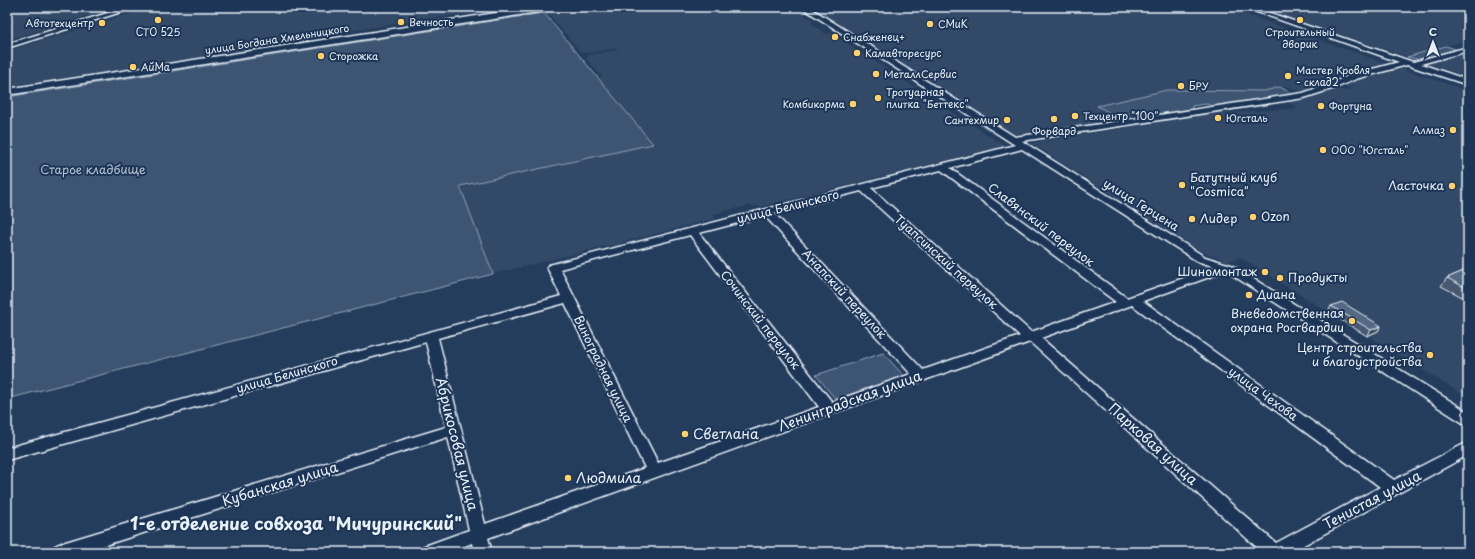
<svg xmlns="http://www.w3.org/2000/svg" width="1475" height="559" font-family="'Playpen Sans',sans-serif">
	<rect width="100%" height="100%" fill="#253d5d"/>
	<filter id="ink" filterUnits="userSpaceOnUse"><feTurbulence type="fractalNoise" baseFrequency=".025" numOctaves="2"/><feDisplacementMap in="SourceGraphic" scale="8" xChannelSelector="R" yChannelSelector="G"/><feConvolveMatrix kernelMatrix="1 2 1 2 8 2 1 2 1" color-interpolation-filters="sRGB"/></filter>
	<g filter="url(#ink)">
		<g fill="#334a68">
			<path d="M 7,7 L 65,8 L 118,7 L 7,40 Z"/>
			<path d="M 152,7 L 475,7 L 482,11 L 261,44 L 262,47 L 251,51 L 7,88 L 7,51 Z"/>
			<path d="M 574,7 L 791,7 L 813,20 L 811,23 L 826,34 L 831,33 L 1005,146 L 760,207 L 751,205 L 714,214 L 713,215 L 716,218 L 620,243 L 621,245 L 613,247 L 611,245 L 493,274 L 460,186 L 652,144 L 598,78 L 602,77 L 586,58 L 590,55 L 618,50 L 616,48 L 587,53 L 581,52 L 546,11 Z"/>
			<path d="M 808,7 L 1225,7 L 1388,64 L 1321,81 L 1328,86 L 1302,92 L 1286,86 L 1264,91 L 1167,90 L 1097,106 L 1122,120 L 1017,136 L 1013,136 L 870,46 L 873,44 L 852,31 L 848,32 Z"/>
			<path d="M 1259,7 L 1468,7 L 1468,40 L 1407,57 Z"/>
			<path d="M 1468,51 L 1468,77 L 1426,63 Z"/>
			<path d="M 1397,67 L 1468,91 L 1468,398 L 1346,322 L 1340,321 L 1341,320 L 1240,257 L 1226,262 L 1218,257 L 1202,252 L 1031,143 L 1200,115 L 1300,108 L 1284,101 L 1313,96 L 1337,89 L 1345,91 L 1351,89 L 1343,86 L 1352,80 Z"/>
		</g>
		<g fill="#3e5472" stroke="#93a2b5">
			<path d="M 544,13 L 653,144 L 460,186 L 493,274 L 7,399 L 7,97 Z"/>
			<path d="M 1446,46 L 1458,50 L 1420,60 L 1407,57 Z"/>
			<path d="M 1280,87 L 1293,94 L 1215,106 L 1205,104 L 1192,106 L 1192,109 L 1157,114 L 1143,111 L 1116,116 L 1097,106 L 1167,90 L 1264,91 Z"/>
			<path d="M 883,353 L 905,377 L 837,401 L 816,375 Z"/>
		</g>
		<g fill="none" stroke-linecap="round" stroke-linejoin="round">
			<g stroke="#e8f1f8" stroke-width="3">
				<g id="minor">
					<path d="M 127,7 L 137,7 L 7,48 L 7,44 Z"/>
					<path d="M 801,7 L 809,7 L 1015,137 L 1303,93 L 1332,83 L 1350,75 L 1399,62 L 1243,7 L 1253,7 L 1413,62 L 1468,47 L 1468,51 L 1421,64 L 1468,80 L 1468,85 L 1407,65 L 1356,79 L 1338,87 L 1304,98 L 1022,141 L 1205,257 L 1231,265 L 1468,412 L 1468,424 L 1463,423 L 1226,271 L 1143,301 L 1394,480 L 1468,442 L 1468,455 L 1291,552 L 1262,552 L 1030,342 L 488,538 L 492,552 L 474,552 L 472,543 L 449,552 L 419,552 L 422,547 L 469,530 L 448,437 L 83,552 L 50,552 L 53,547 L 59,544 L 446,427 L 426,342 L 7,460 L 7,448 L 561,296 L 547,267 L 549,265 L 1015,145 ZM 1022,149 L 1197,261 L 1215,267 L 1127,298 L 950,168 ZM 941,170 L 1116,302 L 1031,332 L 871,188 ZM 861,191 L 1020,336 L 923,370 L 774,213 ZM 765,216 L 911,374 L 832,402 L 699,233 ZM 690,235 L 819,407 L 658,463 L 560,269 ZM 565,303 L 645,468 L 485,524 L 438,338 ZM 1132,305 L 1380,487 L 1276,543 L 1041,338 Z"/>
				</g>
			</g>
			<g stroke="#e8f1f8" stroke-width="3">
				<path id="major" d="M 535,7 L 555,7 L 551,10 L 7,95 L 7,89 Z"/>
			</g>
			<use href="#minor" fill="#1d3557" fill-rule="evenodd"/>
			<use href="#major" fill="#1d3557" fill-rule="evenodd"/>
		</g>
		<g fill="#475970" stroke="#e8f1f8">
			<path d="M 1468,269 L 1468,300 L 1441,286 L 1447,278 Z"/>
			<path d="M 1331,306 L 1381,326 L 1378,331 L 1367,336 L 1328,312 Z"/>
		</g>
		<path fill="#3a485b" stroke="#e8f1f8" d="M 1381,326 L 1378,331 L 1367,336 L 1371,330 Z"/>
		<g fill="#536782" stroke="#e8f1f8">
			<path d="M 1468,269 L 1468,289 L 1447,278 Z"/>
			<path d="M 1342,302 L 1381,326 L 1371,330 L 1331,306 Z"/>
		</g>
	</g>
	<g fill="#ffd166" stroke="#1d3557" stroke-width="1.5">
		<circle cx="158" cy="20" r="4"/>
		<circle cx="1300" cy="20" r="4"/>
		<circle cx="401" cy="22" r="4"/>
		<circle cx="102" cy="23" r="4"/>
		<circle cx="930" cy="24" r="4"/>
		<circle cx="835" cy="37" r="4"/>
		<circle cx="857" cy="53" r="4"/>
		<circle cx="321" cy="56" r="4"/>
		<circle cx="133" cy="67" r="4"/>
		<circle cx="876" cy="74" r="4"/>
		<circle cx="1288" cy="76" r="4"/>
		<circle cx="1181" cy="86" r="4"/>
		<circle cx="878" cy="98" r="4"/>
		<circle cx="853" cy="104" r="4"/>
		<circle cx="1321" cy="106" r="4"/>
		<circle cx="1075" cy="116" r="4"/>
		<circle cx="1218" cy="118" r="4"/>
		<circle cx="1054" cy="119" r="4"/>
		<circle cx="1007" cy="120" r="4"/>
		<circle cx="1453" cy="130" r="4"/>
		<circle cx="1323" cy="150" r="4"/>
		<circle cx="1182" cy="185" r="4"/>
		<circle cx="1452" cy="186" r="4"/>
		<circle cx="1253" cy="217" r="4"/>
		<circle cx="1192" cy="219" r="4"/>
		<circle cx="1265" cy="272" r="4"/>
		<circle cx="1280" cy="278" r="4"/>
		<circle cx="1249" cy="295" r="4"/>
		<circle cx="1352" cy="321" r="4"/>
		<circle cx="1430" cy="355" r="4"/>
		<circle cx="685" cy="434" r="4"/>
		<circle cx="568" cy="478" r="4"/>
	</g>
	<g text-anchor="middle" stroke-width="4" stroke-linejoin="round" paint-order="stroke">
		<g font-size="10" fill="#e8f1f8" stroke="#1d3557" text-anchor="start">
			<text x="409" y="26">Вечность</text>
			<text x="94" y="27" text-anchor="end">Автотехцентр</text>
			<text x="938" y="28">СМиК</text>
			<text x="158" y="36" text-anchor="middle">СТО 525</text>
			<text x="1300" y="36" text-anchor="middle">Строительный<tspan x="1300" dy="12">дворик</tspan></text>
			<text x="843" y="41">Снабженец+</text>
			<text x="865" y="57">Камавторесурс</text>
			<text x="329" y="60">Сторожка</text>
			<text x="141" y="71">АйМа</text>
			<text x="1296" y="74">Мастер Кровля<tspan x="1296" dy="12">- склад2</tspan></text>
			<text x="884" y="78">МеталлСервис</text>
			<text x="1189" y="90">БРУ</text>
			<text x="886" y="96">Тротуарная<tspan x="886" dy="12">плитка "Беттекс"</tspan></text>
			<text x="845" y="108" text-anchor="end">Комбикорма</text>
			<text x="1329" y="110">Фортуна</text>
			<text x="1083" y="120">Техцентр "100"</text>
			<text x="1226" y="122">Югсталь</text>
			<text x="999" y="124" text-anchor="end">Сантехмир</text>
			<text x="1445" y="134" text-anchor="end">Алмаз</text>
			<text x="1054" y="135" text-anchor="middle">Форвард</text>
			<text x="1331" y="154">ООО "Югсталь"</text>
		</g>
		<g font-size="10" fill="#e8f1f8" stroke="#1d3557">
			<text transform="translate(277 39) rotate(-9)" y="4">улица Богдана Хмельницкого</text>
		</g>
		<g font-size="12" fill="#b5c2d0" stroke="#1d3557">
			<text x="93" y="174">Старое кладбище</text>
		</g>
		<g font-size="12" fill="#e8f1f8" stroke="#1d3557" text-anchor="start">
			<text x="1190" y="182">Батутный клуб<tspan x="1190" dy="14">"Cosmica"</tspan></text>
			<text x="1444" y="190" text-anchor="end">Ласточка</text>
			<text x="1261" y="221">Ozon</text>
			<text x="1200" y="223">Лидер</text>
			<text x="1257" y="276" text-anchor="end">Шиномонтаж</text>
			<text x="1288" y="282">Продукты</text>
			<text x="1257" y="299">Диана</text>
			<text x="1344" y="318" text-anchor="end">Вневедомственная<tspan x="1344" dy="14">охрана Росгвардии</tspan></text>
			<text x="1422" y="352" text-anchor="end">Центр строительства<tspan x="1422" dy="14">и благоустройства</tspan></text>
		</g>
		<g font-size="12" fill="#e8f1f8" stroke="#1d3557">
			<text transform="translate(1141 205) rotate(32)" y="4">улица Герцена</text>
			<text transform="translate(788 207) rotate(-14)" y="4">улица Белинского</text>
			<text transform="translate(1041 225) rotate(37)" y="4">Славянский переулок</text>
			<text transform="translate(946 262) rotate(42)" y="4">Туапсинский переулок</text>
			<text transform="translate(844 294) rotate(47)" y="4">Анапский переулок</text>
			<text transform="translate(760 320) rotate(52)" y="4">Сочинский переулок</text>
			<text transform="translate(603 369) rotate(64)" y="4">Виноградная улица</text>
			<text transform="translate(287 375) rotate(-16)" y="4">улица Белинского</text>
			<text transform="translate(1263 394) rotate(36)" y="4">улица Чехова</text>
		</g>
		<g font-size="14" fill="#e8f1f8" stroke="#1d3557">
			<text transform="translate(850 401) rotate(-20)" y="5">Ленинградская улица</text>
			<text transform="translate(457 444) rotate(76)" y="5">Абрикосовая улица</text>
			<text transform="translate(1153 444) rotate(42)" y="5">Парковая улица</text>
			<text transform="translate(280 484) rotate(-17)" y="5">Кубанская улица</text>
			<text transform="translate(1372 500) rotate(-28)" y="5">Тенистая улица</text>
		</g>
		<g font-size="14" fill="#e8f1f8" stroke="#1d3557" text-anchor="start">
			<text x="693" y="439">Светлана</text>
			<text x="576" y="483">Людмила</text>
		</g>
		<g font-size="17" font-weight="bold" fill="#e8f1f8" stroke="#1d3557">
			<text x="296" y="530">1-е отделение совхоза "Мичуринский"</text>
		</g>
	</g>
	<rect width="1475" height="559" fill="none" stroke="#1d3557" stroke-width="24"/>
	<rect x="12" y="12" width="1451" height="535" fill="none" stroke="#e8f1f8" stroke-width="1.5" filter="url(#ink)"/>
	<g transform="translate(1433 42)" stroke="#1d3557" stroke-width="3" paint-order="stroke">
	<path d="M0-3L7 15L0 10L-7 15Z" fill="#e8f1f8"/>
	<text y="-6" font-size="11" font-weight="bold" text-anchor="middle" fill="#e8f1f8">С</text>
	</g>
</svg>
